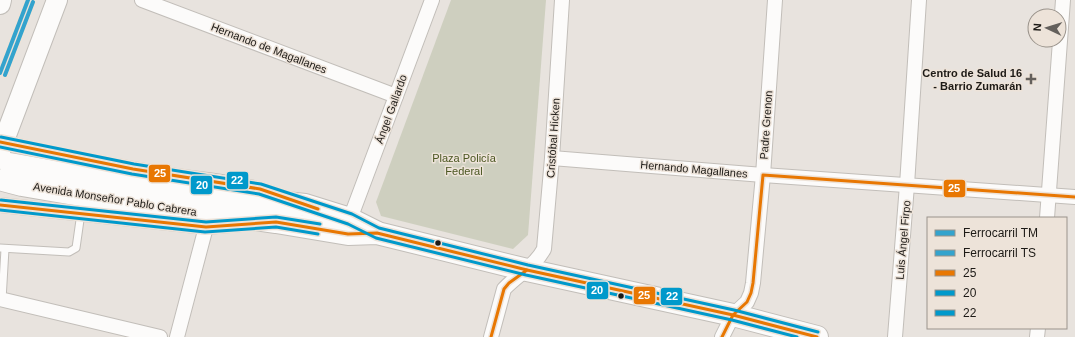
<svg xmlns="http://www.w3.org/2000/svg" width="1075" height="337" font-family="Helvetica,sans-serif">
	<rect width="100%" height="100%" fill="#e8e3de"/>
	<path fill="#cecfbf" d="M 451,0 L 546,0 L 528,235 L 513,249 L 381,216 L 376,202 Z"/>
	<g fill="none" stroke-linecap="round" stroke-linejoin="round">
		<g stroke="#c2beb9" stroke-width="9">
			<g id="service">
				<path d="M 0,248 L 69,252 L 76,248 L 81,213"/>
				<path d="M 2,300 L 5,249"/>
			</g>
		</g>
		<g stroke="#c2beb9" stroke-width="16">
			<g id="minor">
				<path d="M 142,0 L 396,96"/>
				<path d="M 0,142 C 52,153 105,165 158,173 C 197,180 237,181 274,194"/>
				<path d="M 552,158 L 763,175 L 1075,197"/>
				<path d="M 0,205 L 206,227 L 242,224"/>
				<path d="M 1047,218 L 1063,0"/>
				<path d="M 350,219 L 432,0"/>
				<path d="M 0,299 L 160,337"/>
				<path d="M 177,337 L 206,227"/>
				<path d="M 491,337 L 504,289 C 517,275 535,266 544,249 L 552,158 L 562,0"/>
				<path d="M 722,337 L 733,315 L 747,302 L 751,293 L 753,283 L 763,175 L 775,0"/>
				<path d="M 895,337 L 907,185 L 919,0"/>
				<path d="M 1037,337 L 1038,328"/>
			</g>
		</g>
		<g stroke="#c2beb9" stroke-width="22">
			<g id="secondary">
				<path d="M 0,4 L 1,0"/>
				<path d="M 0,151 L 57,0"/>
			</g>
		</g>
		<g stroke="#c2beb9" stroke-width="24">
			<g id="primary">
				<path d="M 10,164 L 83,177 L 183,192 L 305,205 L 350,219 L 376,232"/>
				<path d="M 3,180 L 22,185 L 86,196 L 276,222 L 348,234 L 377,233 L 527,270 L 733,315 L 817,337"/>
			</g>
		</g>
		<use href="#service" stroke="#fcfbfa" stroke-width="7"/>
		<use href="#minor" stroke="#fcfbfa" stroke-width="14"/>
		<use href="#secondary" stroke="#fcfbfa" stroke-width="20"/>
		<use href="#primary" stroke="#fcfbfa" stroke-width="22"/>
		<g stroke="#ede3d9" stroke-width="6">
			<g id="bus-1">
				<path d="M 0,142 L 133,169 L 260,189 L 318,209"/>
				<path d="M 0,205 L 206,227 L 276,222 L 348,234 L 377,233 L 527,270 L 733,315 L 817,337"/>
				<path d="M 491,337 L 504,289 L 509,283 L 527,270"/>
				<path d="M 722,337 L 733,315 L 747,302 L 751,293 L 753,283 L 763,175 L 1075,197"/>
			</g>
		</g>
		<g stroke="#ede3d9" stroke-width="6">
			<g id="bus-2">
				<path d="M 0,147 L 132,174 L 259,194 L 348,224 L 376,238 L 526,275 L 732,320 L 797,337"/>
				<path d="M 0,210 L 205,232 L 276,227 L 318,234"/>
			</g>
		</g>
		<g stroke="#ede3d9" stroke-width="6">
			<g id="bus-3">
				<path d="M 1,137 L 134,164 L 261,184 L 352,214 L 379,228 L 528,265 L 734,310 L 818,332"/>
				<path d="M 1,200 L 206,222 L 276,217 L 320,224"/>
			</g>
		</g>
		<use href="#bus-1" stroke="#e87702" stroke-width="3"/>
		<use href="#bus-2" stroke="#0099cb" stroke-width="3"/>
		<use href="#bus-3" stroke="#0099cb" stroke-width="3"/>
		<g stroke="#ede3d9" stroke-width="7">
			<path id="rail-1" d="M 0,73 L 28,0"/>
		</g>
		<g stroke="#ede3d9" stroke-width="7">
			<path id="rail-2" d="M 5,75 L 33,2"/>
		</g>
		<use href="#rail-1" stroke="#33a3cd" stroke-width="4"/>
		<use href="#rail-2" stroke="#33a3cd" stroke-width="4"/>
	</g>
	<path fill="#64605c" stroke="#ede3d9" stroke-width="1.5" d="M1029 73h4v4h4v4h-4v4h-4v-4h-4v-4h4z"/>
	<g fill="#1d1a16" stroke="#ede3d9" stroke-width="1.5">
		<circle cx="438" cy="243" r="3.5"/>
		<circle cx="621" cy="296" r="3.5"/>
	</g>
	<g text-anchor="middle" stroke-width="3" stroke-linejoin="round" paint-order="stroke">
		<g font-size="11" fill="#1d1a16" stroke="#ede3d9">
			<text transform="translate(269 48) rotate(21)" y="4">Hernando de Magallanes</text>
			<text transform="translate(391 109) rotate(-70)" y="4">Ángel Gallardo</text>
			<text transform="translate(766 125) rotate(-86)" y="4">Padre Grenon</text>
			<text transform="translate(553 138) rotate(-86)" y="4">Cristóbal Hicken</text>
			<text transform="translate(694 169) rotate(5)" y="4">Hernando Magallanes</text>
			<text transform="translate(115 199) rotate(9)" y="4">Avenida Monseñor Pablo Cabrera</text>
			<text transform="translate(903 240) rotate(-85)" y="4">Luis Ángel Firpo</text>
		</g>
		<g font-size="11" font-weight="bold" fill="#1d1a16" stroke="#ede3d9" text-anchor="end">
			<text x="1022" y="77">Centro de Salud 16<tspan x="1022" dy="13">- Barrio Zumarán</tspan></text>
		</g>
		<g font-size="11" fill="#4b5722" stroke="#ede3d9">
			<text x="464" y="162">Plaza Policía<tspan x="464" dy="13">Federal</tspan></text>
		</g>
	</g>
	<g stroke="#ede3d9" stroke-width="1.5">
		<rect x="148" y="164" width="23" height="19" rx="4" fill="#e87702"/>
		<rect x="226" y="171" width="23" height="19" rx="4" fill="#0099cb"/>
		<rect x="190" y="175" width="23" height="20" rx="4" fill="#0099cb"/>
		<rect x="943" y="179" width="23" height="19" rx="4" fill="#e87702"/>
		<rect x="586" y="281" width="23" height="19" rx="4" fill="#0099cb"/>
		<rect x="633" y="286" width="23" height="19" rx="4" fill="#e87702"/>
		<rect x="660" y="287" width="23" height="19" rx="4" fill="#0099cb"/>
	</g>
	<g font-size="11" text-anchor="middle" font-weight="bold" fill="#fff">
		<text x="160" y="177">25</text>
		<text x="237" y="184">22</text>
		<text x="202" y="189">20</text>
		<text x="954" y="192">25</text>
		<text x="597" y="294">20</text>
		<text x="644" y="299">25</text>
		<text x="672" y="300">22</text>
	</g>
	<rect x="927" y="217" width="140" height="112" fill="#ede3d9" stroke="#9a938b"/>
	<rect x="935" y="230" width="20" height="6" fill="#33a3cd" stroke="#9a938b"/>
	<text x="963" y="237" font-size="12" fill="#1d1a16">Ferrocarril TM</text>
	<rect x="935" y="250" width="20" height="6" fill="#33a3cd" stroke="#9a938b"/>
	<text x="963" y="257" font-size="12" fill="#1d1a16">Ferrocarril TS</text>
	<rect x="935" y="270" width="20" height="6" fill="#e87702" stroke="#9a938b"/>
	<text x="963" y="277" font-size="12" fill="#1d1a16">25</text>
	<rect x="935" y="290" width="20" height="6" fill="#0099cb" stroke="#9a938b"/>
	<text x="963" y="297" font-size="12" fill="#1d1a16">20</text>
	<rect x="935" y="310" width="20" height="6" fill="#0099cb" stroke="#9a938b"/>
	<text x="963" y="317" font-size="12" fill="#1d1a16">22</text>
	<g transform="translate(1047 28) rotate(274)"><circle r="19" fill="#ede3d9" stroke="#9a938b"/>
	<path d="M0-3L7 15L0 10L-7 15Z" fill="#64605c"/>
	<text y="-6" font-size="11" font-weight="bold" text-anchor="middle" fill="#1d1a16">N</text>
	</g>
</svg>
